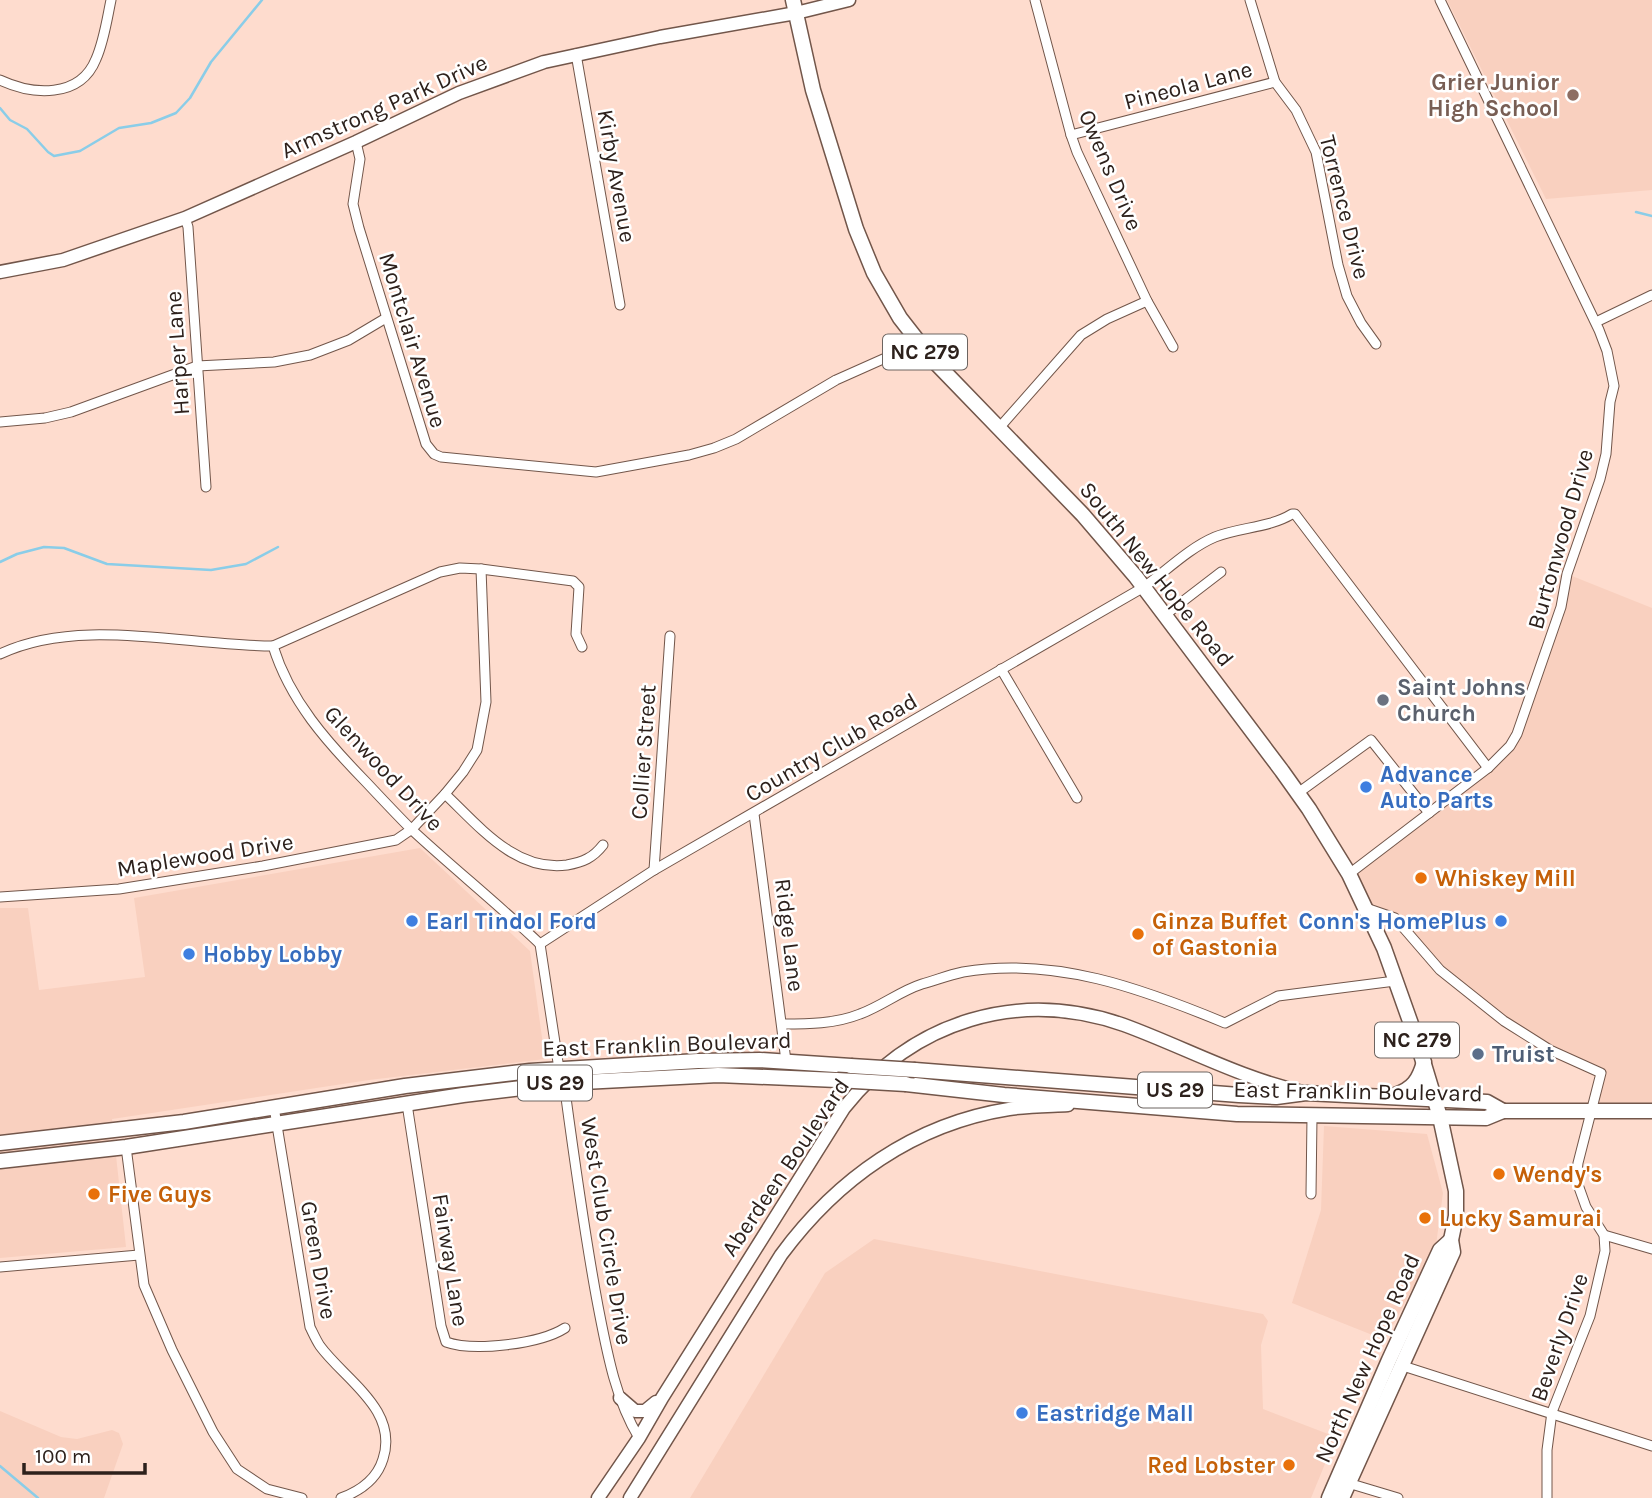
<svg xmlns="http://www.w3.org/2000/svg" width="1652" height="1498" font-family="Karla,sans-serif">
	<rect width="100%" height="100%" fill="#fedcce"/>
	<g fill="#f9d0bf">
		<path d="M 1447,0 L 1652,0 L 1652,190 L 1546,199 Z"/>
		<path d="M 1572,576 L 1652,608 L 1652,1111 L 1591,1111 L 1601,1073 L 1550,1050 L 1468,993 L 1412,938 L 1394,930 L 1375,927 L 1349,874 L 1488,768 L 1521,723 Z"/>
		<path d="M 420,848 L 530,951 L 545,1059 L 369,1080 L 112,1119 L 126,1247 L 0,1258 L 0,908 L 28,908 L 39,990 L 145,977 L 134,898 Z"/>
		<path d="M 1324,1126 L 1427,1134 L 1443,1193 L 1436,1245 L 1385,1340 L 1292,1303 L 1321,1210 Z"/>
		<path d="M 874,1239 L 1263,1314 L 1268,1321 L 1261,1345 L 1263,1409 L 1336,1437 L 1311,1498 L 690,1498 L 825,1273 Z"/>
		<path d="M 0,1411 L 61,1437 L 77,1439 L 112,1430 L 119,1433 L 123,1444 L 104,1498 L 0,1498 Z"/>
	</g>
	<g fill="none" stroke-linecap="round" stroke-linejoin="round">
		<g stroke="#8acde8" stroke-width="2.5">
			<path d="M 0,108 L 10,120 L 27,129 L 48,152 L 54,156 L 80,151 L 119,128 L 151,123 L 176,113 L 190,98 L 211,62 L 262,0"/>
			<path d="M 1636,212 L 1652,216"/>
			<path d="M 0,562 L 17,554 L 44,547 L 64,548 L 107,564 L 211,570 L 246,564 L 278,547"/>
			<path d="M 0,1466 L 38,1498"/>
		</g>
		<g stroke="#72564a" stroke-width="11">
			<g id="minor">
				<path d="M 1035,0 L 1071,135 L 1077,152 L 1147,301 L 1173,347"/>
				<path d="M 1250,0 L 1275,82 L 1296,110 L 1316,152 L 1338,265 L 1347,296 L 1361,323 L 1376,344"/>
				<path d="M 576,54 L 620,305"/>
				<path d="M 0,80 C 32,95 80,99 96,59 C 104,41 107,19 111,0"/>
				<path d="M 1071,135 L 1275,82"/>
				<path d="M 356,142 L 360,159 L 353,204 L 359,228 L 426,444 L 434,454 L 441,457 L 596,472 L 689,455 L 714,448 L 736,439 L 836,380 L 919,343"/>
				<path d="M 185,218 L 188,227 L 206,487"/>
				<path d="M 1596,322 L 1652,295"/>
				<path d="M 0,422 L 45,418 L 71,412 L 197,366 L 274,362 L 310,355 L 349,340 L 386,318"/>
				<path d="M 999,428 L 1081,335 L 1107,319 L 1147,301"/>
				<path d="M 1165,615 L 1221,572"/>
				<path d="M 273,646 L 440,572 L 460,568 L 481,569 L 573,581 L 579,587 L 576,634 L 582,647"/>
				<path d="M 0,654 C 79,616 187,646 273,646 C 290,701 327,742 366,782 C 381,798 396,814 411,829 C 453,868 498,904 540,944"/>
				<path d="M 1001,669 L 1077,798"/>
				<path d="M 1298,793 L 1371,740 L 1429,813"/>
				<path d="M 445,794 C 479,826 515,872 567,865 C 583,862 593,858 603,845"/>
				<path d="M 754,814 L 786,1061"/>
				<path d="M 654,870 L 670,636"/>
				<path d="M 1349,874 L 1488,768 L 1510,746 L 1517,734 L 1561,607 L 1567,574 L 1600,479 L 1606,454 L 1610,402 L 1614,386 L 1607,351 L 1599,330 L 1440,0"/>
				<path d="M 0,897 L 119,889 L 263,866 L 396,840 L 412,829 L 445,794 L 463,772 L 477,750 L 486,702 L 481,569"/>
				<path d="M 1366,908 L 1395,918 L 1440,970 L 1504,1021 L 1550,1050 L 1601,1073 L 1578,1163 L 1576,1179 L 1586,1207 L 1604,1235 L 1605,1251 L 1590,1316 L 1552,1412 L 1547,1450 L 1547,1498"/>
				<path d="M 540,944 L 654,870 L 1144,587 C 1166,571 1189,548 1215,537 C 1240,527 1269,528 1292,514 L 1295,514 L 1488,768"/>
				<path d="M 540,944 L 559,1069 L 564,1083 C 574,1157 584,1232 598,1306 C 607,1352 615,1398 639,1438"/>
				<path d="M 782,1024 C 808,1024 835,1024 860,1014 C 882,1006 900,991 922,984 C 936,980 949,975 963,972 C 1054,956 1143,989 1225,1023 L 1278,996 L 1395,981"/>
				<path d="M 407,1104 L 441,1326 L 446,1342 C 474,1352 540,1344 565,1328"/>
				<path d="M 274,1107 L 310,1327 C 313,1333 316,1340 320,1346 C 345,1380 399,1410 383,1459 C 377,1479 360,1491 341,1498"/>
				<path d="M 126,1147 L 144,1285 L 172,1350 L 213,1432 L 237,1469 L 267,1489 L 302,1498"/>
				<path d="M 1311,1194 L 1312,1117"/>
				<path d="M 1604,1235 L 1652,1249"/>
				<path d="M 0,1267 L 139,1255"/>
				<path d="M 1403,1366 L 1652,1446"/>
				<path d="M 1348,1483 L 1398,1498"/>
			</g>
		</g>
		<g stroke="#72564a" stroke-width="15">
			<g id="secondary">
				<path d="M 0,272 L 63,260 L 185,218 L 356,142 L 459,93 L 544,62 L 660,37 L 796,13 L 849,0"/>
				<path d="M 620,1398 L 635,1411 L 645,1411 L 656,1402"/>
				<path d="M 598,1498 L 639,1438 L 662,1398 L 844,1108 C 913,1021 1018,988 1124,1025 C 1184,1047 1240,1078 1303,1092"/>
				<path d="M 630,1498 L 781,1255 C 837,1179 914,1124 1009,1109 C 1028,1106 1049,1106 1068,1105"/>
			</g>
		</g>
		<g stroke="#72564a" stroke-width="17">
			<g id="primary">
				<path d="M 793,0 L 813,90 L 856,229 L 874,273 L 900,318 L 932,359 L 1083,515 L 1136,577 L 1282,771 L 1309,809 L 1349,874 L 1384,948 L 1416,1038 L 1440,1117 L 1456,1191 L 1456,1216 L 1451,1240 L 1453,1252 L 1342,1498"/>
				<path d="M 915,1070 L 1239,1095 L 1276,1097 L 1306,1093 L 1487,1102 L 1503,1111"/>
				<path d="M 906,1084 L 1004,1095 L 1237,1114 L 1486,1118 L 1503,1111 L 1652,1111"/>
				<path d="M 1395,1095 C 1413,1089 1419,1080 1424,1062"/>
				<path d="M 0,1143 L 184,1122 L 405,1086 L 530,1071 L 698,1061 L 760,1060 L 851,1066"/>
				<path d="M 0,1161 L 126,1147 L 463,1095 L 564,1083 L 718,1075 L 837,1080"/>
				<path d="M 1329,1498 L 1389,1360 L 1440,1250 L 1451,1240"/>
			</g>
		</g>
		<use href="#minor" stroke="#fff" stroke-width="9"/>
		<use href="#secondary" stroke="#fff" stroke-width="12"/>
		<use href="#primary" stroke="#fff" stroke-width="14"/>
		<g stroke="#72564a" stroke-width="17" stroke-linecap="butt">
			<g id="primary-bridge">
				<path d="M 851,1066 L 915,1070"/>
				<path d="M 837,1080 L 906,1084"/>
			</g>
		</g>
		<use href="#primary-bridge" stroke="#fff" stroke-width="14"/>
	</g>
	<circle fill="#8d6e63" stroke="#fff" stroke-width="2.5" cx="1573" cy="95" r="7"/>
	<circle fill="#6b7280" stroke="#fff" stroke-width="2.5" cx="1383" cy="700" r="7"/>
	<g fill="#3f7fe0" stroke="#fff" stroke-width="2.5">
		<circle cx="1366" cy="787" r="7"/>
		<circle cx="412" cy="921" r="7"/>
		<circle cx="1501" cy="921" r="7"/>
		<circle cx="189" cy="954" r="7"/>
		<circle cx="1022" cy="1413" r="7"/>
	</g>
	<g fill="#e8710a" stroke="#fff" stroke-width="2.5">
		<circle cx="1421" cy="878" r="7"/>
		<circle cx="1138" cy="934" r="7"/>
		<circle cx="1499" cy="1174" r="7"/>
		<circle cx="94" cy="1194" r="7"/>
		<circle cx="1425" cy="1218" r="7"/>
		<circle cx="1289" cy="1465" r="7"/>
	</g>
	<circle fill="#5c6f8a" stroke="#fff" stroke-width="2.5" cx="1478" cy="1054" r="7"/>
	<g text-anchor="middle" stroke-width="5" stroke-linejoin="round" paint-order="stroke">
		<g fill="#fff" stroke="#6c6460" stroke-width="2">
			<rect x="883" y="334.5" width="84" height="35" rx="5"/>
			<rect x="1375" y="1022.5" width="84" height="35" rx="5"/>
			<rect x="518" y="1065.5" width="74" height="35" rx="5"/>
			<rect x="1138" y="1072.5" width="74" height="35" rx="5"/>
		</g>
		<g font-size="21" font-weight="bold" fill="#2d211c">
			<text x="925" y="359">NC 279</text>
			<text x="1417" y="1047">NC 279</text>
			<text x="555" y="1090">US 29</text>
			<text x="1175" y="1097">US 29</text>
		</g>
		<g font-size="23" font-weight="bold" fill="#785e54" stroke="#fff" text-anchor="end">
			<text x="1559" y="90">Grier Junior<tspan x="1559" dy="26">High School</tspan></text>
		</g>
		<g font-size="23" fill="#2d211c" stroke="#fff">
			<text transform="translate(1188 85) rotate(-15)" y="8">Pineola Lane</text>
			<text transform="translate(384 106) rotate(-24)" y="8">Armstrong Park Drive</text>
			<text transform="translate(1111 170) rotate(67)" y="8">Owens Drive</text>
			<text transform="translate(617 176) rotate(80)" y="8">Kirby Avenue</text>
			<text transform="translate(1345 207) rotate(76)" y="8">Torrence Drive</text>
			<text transform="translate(413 340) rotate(73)" y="8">Montclair Avenue</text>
			<text transform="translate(177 353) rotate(-94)" y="8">Harper Lane</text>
			<text transform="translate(1560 539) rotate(-74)" y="8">Burtonwood Drive</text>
			<text transform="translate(1157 574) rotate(51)" y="8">South New Hope Road</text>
			<text transform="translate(831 747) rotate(-30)" y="8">Country Club Road</text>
			<text transform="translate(643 752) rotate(-86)" y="8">Collier Street</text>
			<text transform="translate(384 768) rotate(47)" y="8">Glenwood Drive</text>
			<text transform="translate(205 855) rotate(-9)" y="8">Maplewood Drive</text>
			<text transform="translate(790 935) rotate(83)" y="8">Ridge Lane</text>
			<text transform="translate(667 1044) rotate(-2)" y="8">East Franklin Boulevard</text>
			<text transform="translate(1358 1091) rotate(1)" y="8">East Franklin Boulevard</text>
			<text transform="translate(785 1167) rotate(-56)" y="8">Aberdeen Boulevard</text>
			<text transform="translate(607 1231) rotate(81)" y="8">West Club Circle Drive</text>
			<text transform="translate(319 1260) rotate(80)" y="8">Green Drive</text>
			<text transform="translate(451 1260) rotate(81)" y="8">Fairway Lane</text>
			<text transform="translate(1559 1337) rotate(-71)" y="8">Beverly Drive</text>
			<text transform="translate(1367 1358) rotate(-66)" y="8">North New Hope Road</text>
		</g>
		<g font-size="23" font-weight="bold" fill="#5b616d" stroke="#fff" text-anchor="start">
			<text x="1397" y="695">Saint Johns<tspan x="1397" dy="26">Church</tspan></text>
		</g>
		<g font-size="23" font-weight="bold" fill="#366cbe" stroke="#fff" text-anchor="start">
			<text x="1380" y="782">Advance<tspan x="1380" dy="26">Auto Parts</tspan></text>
			<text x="426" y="929">Earl Tindol Ford</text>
			<text x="1487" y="929" text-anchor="end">Conn's HomePlus</text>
			<text x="203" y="962">Hobby Lobby</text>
			<text x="1036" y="1421">Eastridge Mall</text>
		</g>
		<g font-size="23" font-weight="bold" fill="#c56008" stroke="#fff" text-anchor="start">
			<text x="1435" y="886">Whiskey Mill</text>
			<text x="1152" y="929">Ginza Buffet<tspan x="1152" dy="26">of Gastonia</tspan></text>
			<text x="1513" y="1182">Wendy's</text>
			<text x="108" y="1202">Five Guys</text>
			<text x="1439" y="1226">Lucky Samurai</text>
			<text x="1275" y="1473" text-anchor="end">Red Lobster</text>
		</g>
		<g font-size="23" font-weight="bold" fill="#4e5e75" stroke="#fff" text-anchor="start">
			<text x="1492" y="1062">Truist</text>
		</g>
	</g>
	<path d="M24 1463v10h121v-10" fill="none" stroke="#2d211c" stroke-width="3.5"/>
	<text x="35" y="1463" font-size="21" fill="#2d211c" stroke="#ffffff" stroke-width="5" paint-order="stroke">100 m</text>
</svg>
